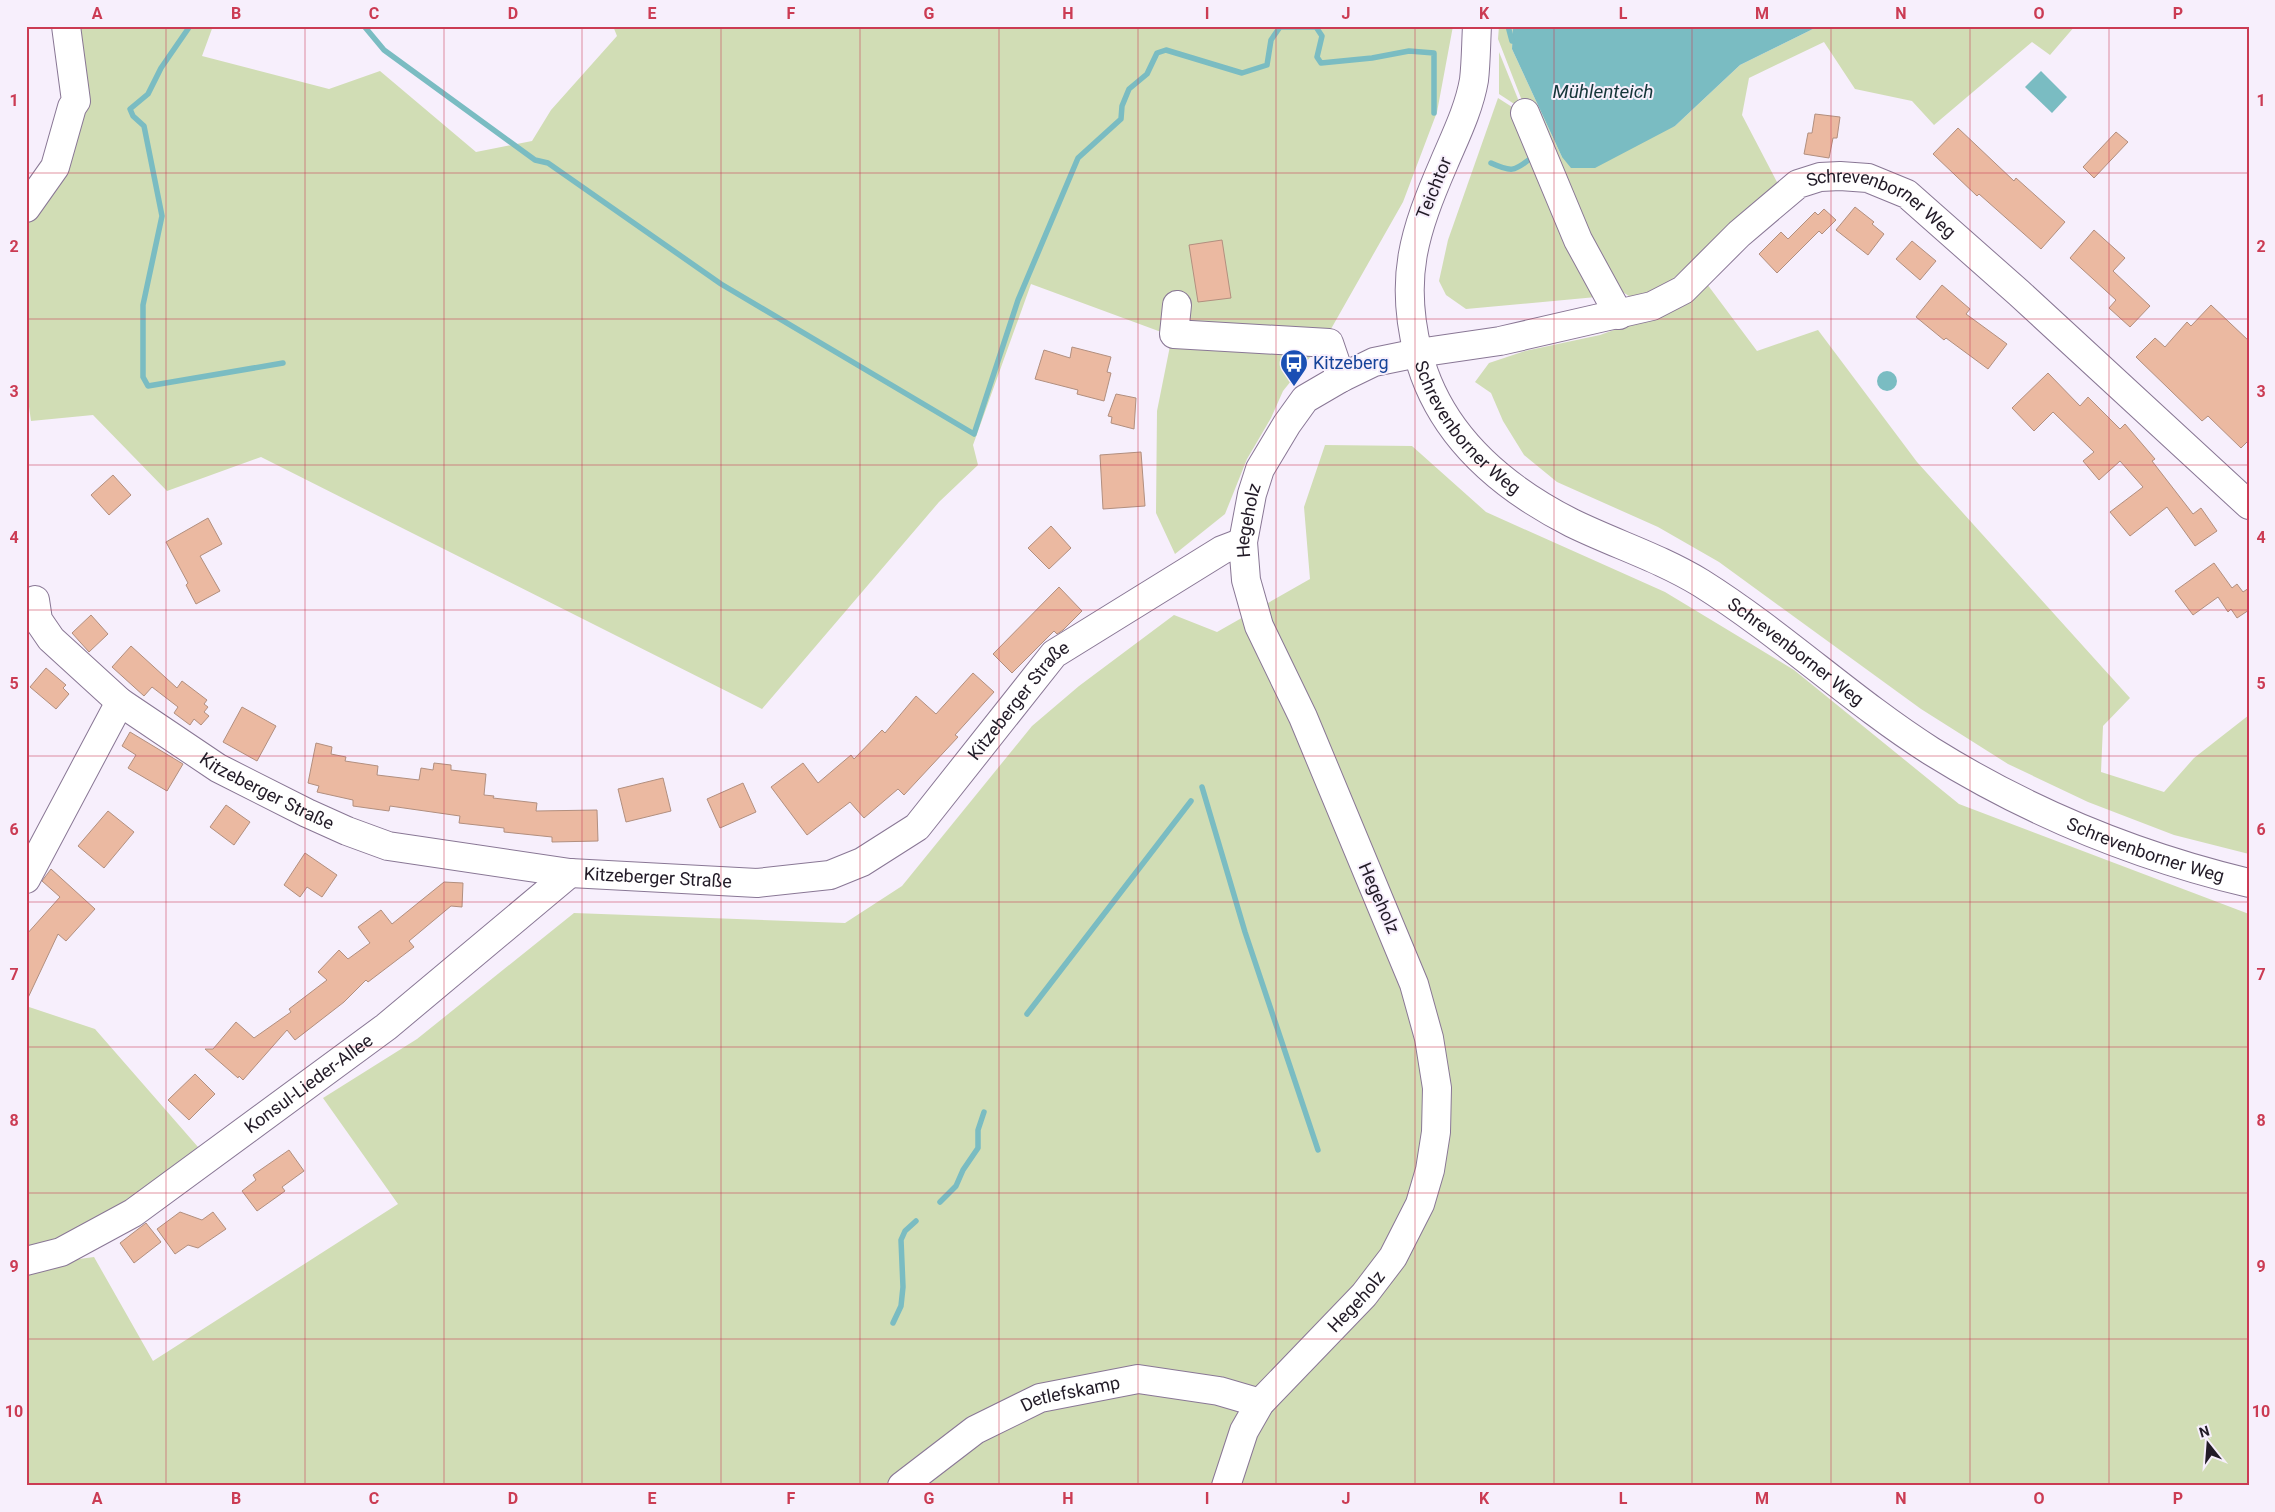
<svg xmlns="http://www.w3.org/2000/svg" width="2275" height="1512" font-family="Roboto,sans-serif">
	<rect width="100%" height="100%" fill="#f7effc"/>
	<g fill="#d1ddb5">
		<path d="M 65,26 L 213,26 L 202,56 L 329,89 L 380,71 L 476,152 L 532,141 L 551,110 L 617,36 L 613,26 L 1453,26 L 1437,112 L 1403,202 L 1327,336 L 1283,391 L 1271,418 L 1247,459 L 1225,514 L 1175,554 L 1156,513 L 1157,411 L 1172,336 L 1031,284 L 973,445 L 978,465 L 939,502 L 762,709 L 261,457 L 167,491 L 93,415 L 31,421 L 26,385 L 26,208 L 72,107 Z"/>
		<path d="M 1499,26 L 1513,26 L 1512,49 L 1562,157 L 1675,126 L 1740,65 L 1819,26 L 2075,26 L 2050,55 L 2032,42 L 1934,125 L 1912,101 L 1855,89 L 1824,42 L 1749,78 L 1742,115 L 1778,184 L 1664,287 L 1632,298 L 1615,287 L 1526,111 L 1498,39 Z"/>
		<path d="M 1499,52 L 1522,109 L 1499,94 Z"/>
		<path d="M 1498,98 L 1523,114 L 1607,296 L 1466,309 L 1446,295 L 1439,281 L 1448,240 Z"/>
		<path d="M 1704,280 L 1757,351 L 1818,330 L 1917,462 L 2130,698 L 2103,726 L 2101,772 L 2164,792 L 2194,758 L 2249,715 L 2249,854 L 2174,835 L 2088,802 L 2008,764 L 1921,709 L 1719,562 L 1658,527 L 1557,482 L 1524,455 L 1503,421 L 1491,393 L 1475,382 L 1489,363 L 1525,351 L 1600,335 L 1647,318 Z"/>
		<path d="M 1325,445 L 1412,446 L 1486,512 L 1665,592 L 1794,670 L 1959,804 L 2249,914 L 2249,1486 L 26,1486 L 26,1006 L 95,1029 L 198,1147 L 92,1227 L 50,1263 L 94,1257 L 153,1361 L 398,1204 L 323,1098 L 417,1039 L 574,913 L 845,923 L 902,886 L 1032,726 L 1079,686 L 1174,615 L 1217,632 L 1310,579 L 1304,507 Z"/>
	</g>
	<g fill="#7abcc2">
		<path d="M 1513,26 L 1819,26 L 1740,65 L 1675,126 L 1595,168 L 1571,168 L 1562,157 L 1512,49 Z"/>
		<path d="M 2041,71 L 2067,97 L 2052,113 L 2025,87 Z"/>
		<circle cx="1887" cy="381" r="10"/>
	</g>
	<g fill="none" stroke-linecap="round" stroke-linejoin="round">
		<g stroke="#7abcc2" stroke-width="5.5">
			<path d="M 190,26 L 161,68 L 148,94 L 130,109 L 133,116 L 144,126 L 162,216 L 143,305 L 143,377 L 148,386 L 283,363"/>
			<path d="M 364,26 L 384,50 L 535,160 L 548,163 L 721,284 L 974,434 L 1018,300 L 1078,158 L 1121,119 L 1122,106 L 1129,89 L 1147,74 L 1157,53 L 1166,50 L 1242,73 L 1267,65 L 1271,40 L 1280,27 L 1316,27 L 1322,36 L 1317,57 L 1321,63 L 1372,58 L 1409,51 L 1434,53 L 1434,113"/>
			<path d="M 1508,26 L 1512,41"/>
			<path d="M 1491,163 C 1511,172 1514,172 1531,158"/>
			<path d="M 1202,787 L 1245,932 L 1318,1150"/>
			<path d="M 1027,1014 L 1191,801"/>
			<path d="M 940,1202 L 956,1186 L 963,1170 L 978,1148 L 978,1130 L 984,1112"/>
			<path d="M 893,1323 L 901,1306 L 903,1287 L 901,1240 L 905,1231 L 916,1221"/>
		</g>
	</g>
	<g fill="#ebb9a1" stroke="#b28f7f">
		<path d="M 1815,114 L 1840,117 L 1837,138 L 1833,138 L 1829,158 L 1804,154 L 1808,133 L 1812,133 Z"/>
		<path d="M 1958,128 L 2014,181 L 2016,178 L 2065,222 L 2041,249 L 1979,194 L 1977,196 L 1933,154 Z"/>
		<path d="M 2116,132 L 2128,142 L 2094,178 L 2083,167 Z"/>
		<path d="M 1855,207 L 1874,222 L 1872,224 L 1884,234 L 1868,255 L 1836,230 Z"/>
		<path d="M 1824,209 L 1836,220 L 1822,234 L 1819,231 L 1777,273 L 1759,254 L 1781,232 L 1788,239 L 1815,212 L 1818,215 Z"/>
		<path d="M 2094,230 L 2125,258 L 2113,271 L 2150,306 L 2130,327 L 2109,308 L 2116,300 L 2070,258 Z"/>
		<path d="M 1222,240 L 1231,298 L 1198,302 L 1189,245 Z"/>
		<path d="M 1912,241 L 1936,261 L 1920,280 L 1896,259 Z"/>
		<path d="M 1942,285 L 1970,309 L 1966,314 L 2007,344 L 1988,369 L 1946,338 L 1944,340 L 1916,317 Z"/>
		<path d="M 2211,305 L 2249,341 L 2249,440 L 2241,448 L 2208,416 L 2202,421 L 2136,357 L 2155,338 L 2165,347 L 2187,322 L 2191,326 Z"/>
		<path d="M 1072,347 L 1111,357 L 1107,372 L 1111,373 L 1104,401 L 1077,394 L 1078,390 L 1035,379 L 1044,350 L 1070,358 Z"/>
		<path d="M 2048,373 L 2080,406 L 2088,397 L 2120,429 L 2125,424 L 2155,459 L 2152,461 L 2193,514 L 2201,508 L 2217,531 L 2195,546 L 2167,507 L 2130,536 L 2110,512 L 2143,487 L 2120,461 L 2099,480 L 2083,461 L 2094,452 L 2053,412 L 2034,431 L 2012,408 Z"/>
		<path d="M 1116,394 L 1136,398 L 1134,429 L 1111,423 L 1112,417 L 1108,416 Z"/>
		<path d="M 1141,452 L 1145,506 L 1103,509 L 1100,455 Z"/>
		<path d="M 113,475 L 131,495 L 109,515 L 91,495 Z"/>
		<path d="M 208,518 L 222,544 L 200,556 L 220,591 L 196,604 L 186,585 L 188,583 L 166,542 Z"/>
		<path d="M 1051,526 L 1071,548 L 1049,569 L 1028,548 Z"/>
		<path d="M 2214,563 L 2232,588 L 2237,584 L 2243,592 L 2249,588 L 2249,610 L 2237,618 L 2231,609 L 2228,612 L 2218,597 L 2193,615 L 2175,591 Z"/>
		<path d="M 1059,587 L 1082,611 L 1063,630 L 1057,634 L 1054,631 L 1012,673 L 993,654 Z"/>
		<path d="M 91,615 L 108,634 L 89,652 L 72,633 Z"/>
		<path d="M 131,646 L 177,688 L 182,681 L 207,700 L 204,704 L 208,707 L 204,712 L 209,716 L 201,725 L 194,719 L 190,725 L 174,713 L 178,707 L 152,687 L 144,696 L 112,667 Z"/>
		<path d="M 46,668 L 66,685 L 63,688 L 69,694 L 56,709 L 30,687 Z"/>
		<path d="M 973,673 L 994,692 L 955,735 L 958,737 L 904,795 L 898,789 L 864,818 L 850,802 L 807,835 L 771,787 L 803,763 L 818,783 L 851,755 L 854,759 L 882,730 L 885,733 L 916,696 L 936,714 Z"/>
		<path d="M 242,707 L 276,726 L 257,761 L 223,742 Z"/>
		<path d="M 130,732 L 183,764 L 167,791 L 128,768 L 136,755 L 122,746 Z"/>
		<path d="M 316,743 L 332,747 L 331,754 L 346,757 L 345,761 L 378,766 L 377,775 L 419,780 L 421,768 L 433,770 L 434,763 L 451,765 L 451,770 L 486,774 L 484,795 L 494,796 L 493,798 L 537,803 L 536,811 L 597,810 L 598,841 L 552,842 L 552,837 L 504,832 L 504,828 L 459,823 L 460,816 L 390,806 L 389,811 L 353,806 L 353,800 L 317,792 L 319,786 L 308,783 Z"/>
		<path d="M 663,778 L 671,811 L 626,822 L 618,789 Z"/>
		<path d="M 743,783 L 756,812 L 720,828 L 707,799 Z"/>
		<path d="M 226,805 L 250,822 L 234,845 L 210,827 Z"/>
		<path d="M 108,811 L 134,832 L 104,868 L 78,846 Z"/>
		<path d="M 305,853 L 337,875 L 322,897 L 307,887 L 300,897 L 284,885 Z"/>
		<path d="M 51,869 L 95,909 L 66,941 L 58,934 L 26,1002 L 26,935 L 60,897 L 42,881 Z"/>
		<path d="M 444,882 L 463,883 L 462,907 L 451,906 L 409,941 L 414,947 L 368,982 L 366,980 L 344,1002 L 295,1040 L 287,1030 L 243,1080 L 239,1076 L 238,1078 L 205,1049 L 213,1049 L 236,1022 L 254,1038 L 291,1012 L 289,1009 L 327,980 L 318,972 L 339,950 L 348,959 L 370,943 L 358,927 L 381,910 L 392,924 Z"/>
		<path d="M 195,1074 L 215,1094 L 189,1120 L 168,1100 Z"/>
		<path d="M 289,1150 L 304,1171 L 282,1187 L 285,1191 L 257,1211 L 242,1191 L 256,1180 L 253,1175 Z"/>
		<path d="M 180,1212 L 202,1220 L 213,1212 L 226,1229 L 198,1248 L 188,1245 L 175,1254 L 157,1229 Z"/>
		<path d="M 146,1223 L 161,1242 L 134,1263 L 120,1243 Z"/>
	</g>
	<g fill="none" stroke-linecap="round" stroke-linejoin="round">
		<g stroke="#897795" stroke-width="30">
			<g id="minor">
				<path id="s1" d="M 1477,26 C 1476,44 1476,63 1474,80 C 1469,109 1455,137 1444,163 C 1414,232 1399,278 1418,353 C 1438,433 1501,487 1572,523 C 1615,544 1660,558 1701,583 C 1782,634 1851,700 1931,751 C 2029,812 2136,856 2249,883"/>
				<path d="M 1525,113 L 1578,240 L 1619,315"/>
				<path d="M 26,208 L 55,167 L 72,107 L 76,101 L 66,26"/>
				<path d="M 1177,305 L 1174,334 L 1329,343 L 1341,378"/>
				<path id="s2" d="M 35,600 L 38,620 L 51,639 L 120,702 L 218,768 L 307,813 L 347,831 L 388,846 L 570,873 L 757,883 L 830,875 L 862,862 L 917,827 L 1054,654 L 1222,550 L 1243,542"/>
				<path d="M 26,879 L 120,702"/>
				<path id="s3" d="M 26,1261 L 61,1252 L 133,1213 L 386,1027 L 570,873"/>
				<path id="s4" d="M 902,1486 L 975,1430 L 1040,1398 L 1138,1379 L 1219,1391 L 1260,1403"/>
				<path id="s5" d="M 1226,1486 L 1244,1431 L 1260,1403 L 1364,1295 L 1393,1257 L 1420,1204 L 1430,1170 L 1436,1132 L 1437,1088 L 1429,1038 L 1414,984 L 1303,717 L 1259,626 L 1246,580 L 1243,542 L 1252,494 L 1260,469 L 1287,424 L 1305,399 L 1341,378 L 1374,362 L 1418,353 L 1500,341 L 1652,306 L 1683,290 L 1739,234 L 1798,184 L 1820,177 L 1840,176 L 1868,178 L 1907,194 L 2019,293 L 2249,505"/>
			</g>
		</g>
		<use href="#minor" stroke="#fff" stroke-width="28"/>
	</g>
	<path fill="none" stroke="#cb3b53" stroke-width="1" stroke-opacity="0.55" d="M 166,26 L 166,1486M 305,26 L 305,1486M 444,26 L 444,1486M 582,26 L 582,1486M 721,26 L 721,1486M 860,26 L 860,1486M 999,26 L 999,1486M 1138,26 L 1138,1486M 1276,26 L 1276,1486M 1415,26 L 1415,1486M 1554,26 L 1554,1486M 1692,26 L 1692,1486M 1831,26 L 1831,1486M 1970,26 L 1970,1486M 2109,26 L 2109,1486M 26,173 L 2249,173M 26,319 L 2249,319M 26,465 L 2249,465M 26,610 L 2249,610M 26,756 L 2249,756M 26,902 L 2249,902M 26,1047 L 2249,1047M 26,1193 L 2249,1193M 26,1339 L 2249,1339"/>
	<defs>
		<g id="bus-pin" transform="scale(1.4375)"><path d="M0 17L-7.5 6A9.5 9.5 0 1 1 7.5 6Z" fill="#1a4fb4" stroke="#f7effc"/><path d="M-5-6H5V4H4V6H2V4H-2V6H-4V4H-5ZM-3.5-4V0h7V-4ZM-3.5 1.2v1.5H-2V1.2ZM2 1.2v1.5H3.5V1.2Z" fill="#fff"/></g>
	</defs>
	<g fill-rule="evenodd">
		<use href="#bus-pin" x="1294" y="363"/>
	</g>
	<g text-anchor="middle" stroke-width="4" stroke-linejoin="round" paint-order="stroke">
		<g font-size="18" fill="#221b27" stroke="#f7effc">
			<text transform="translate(1434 188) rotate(-68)" y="6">Teichtor</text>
			<text dy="6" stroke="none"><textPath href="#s5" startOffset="1852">Schrevenborner Weg</textPath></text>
			<text dy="6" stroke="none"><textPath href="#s1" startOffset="430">Schrevenborner Weg</textPath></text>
			<text dy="6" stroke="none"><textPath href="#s5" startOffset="1070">Hegeholz</textPath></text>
			<text dy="6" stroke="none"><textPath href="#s1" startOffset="835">Schrevenborner Weg</textPath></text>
			<text dy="6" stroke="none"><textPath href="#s2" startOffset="1149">Kitzeberger Straße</textPath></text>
			<text dy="6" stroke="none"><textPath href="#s2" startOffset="309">Kitzeberger Straße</textPath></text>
			<text dy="6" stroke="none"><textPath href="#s1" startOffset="1240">Schrevenborner Weg</textPath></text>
			<text dy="6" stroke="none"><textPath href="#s2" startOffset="714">Kitzeberger Straße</textPath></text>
			<text transform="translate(1379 898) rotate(66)" y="6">Hegeholz</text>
			<text dy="6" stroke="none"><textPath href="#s3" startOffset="336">Konsul-Lieder-Allee</textPath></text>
			<text dy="6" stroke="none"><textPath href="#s5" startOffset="230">Hegeholz</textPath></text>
			<text dy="6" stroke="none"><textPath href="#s4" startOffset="195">Detlefskamp</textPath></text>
		</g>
		<g font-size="18" fill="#164399" stroke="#f7effc" text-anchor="start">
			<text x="1313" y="369">Kitzeberg</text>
		</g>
		<g font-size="19" font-style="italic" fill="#153639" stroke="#f7effc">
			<text x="1603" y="98">Mühlenteich</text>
		</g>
	</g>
	<rect width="2275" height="1512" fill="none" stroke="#f7effc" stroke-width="55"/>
	<g transform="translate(2208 1444) rotate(343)" stroke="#f7effc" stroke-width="4" paint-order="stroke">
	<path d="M0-4L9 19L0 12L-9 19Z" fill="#221b27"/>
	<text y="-8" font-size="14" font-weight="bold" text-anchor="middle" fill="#221b27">N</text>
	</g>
	<rect x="28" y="28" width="2220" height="1456" fill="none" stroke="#cb3b53" stroke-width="2"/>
	<g font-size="16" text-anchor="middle" font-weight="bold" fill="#cb3b53">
		<text x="97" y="19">A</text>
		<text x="236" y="19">B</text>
		<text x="374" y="19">C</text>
		<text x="513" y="19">D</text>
		<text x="652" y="19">E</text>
		<text x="791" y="19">F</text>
		<text x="929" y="19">G</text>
		<text x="1068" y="19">H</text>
		<text x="1207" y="19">I</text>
		<text x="1346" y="19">J</text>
		<text x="1484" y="19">K</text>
		<text x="1623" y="19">L</text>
		<text x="1762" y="19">M</text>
		<text x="1901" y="19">N</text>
		<text x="2039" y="19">O</text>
		<text x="2178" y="19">P</text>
		<text x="14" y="106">1</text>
		<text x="2261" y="106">1</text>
		<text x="14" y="252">2</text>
		<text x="2261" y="252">2</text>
		<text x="14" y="397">3</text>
		<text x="2261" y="397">3</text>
		<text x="14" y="543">4</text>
		<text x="2261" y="543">4</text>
		<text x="14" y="689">5</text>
		<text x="2261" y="689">5</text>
		<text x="14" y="835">6</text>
		<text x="2261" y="835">6</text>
		<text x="14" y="980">7</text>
		<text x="2261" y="980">7</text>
		<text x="14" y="1126">8</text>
		<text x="2261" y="1126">8</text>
		<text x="14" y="1272">9</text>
		<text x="2261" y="1272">9</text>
		<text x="14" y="1417">10</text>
		<text x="2261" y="1417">10</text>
		<text x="97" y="1504">A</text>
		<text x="236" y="1504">B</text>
		<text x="374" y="1504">C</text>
		<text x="513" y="1504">D</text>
		<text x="652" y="1504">E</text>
		<text x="791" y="1504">F</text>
		<text x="929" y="1504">G</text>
		<text x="1068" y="1504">H</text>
		<text x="1207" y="1504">I</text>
		<text x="1346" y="1504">J</text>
		<text x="1484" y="1504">K</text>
		<text x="1623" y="1504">L</text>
		<text x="1762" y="1504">M</text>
		<text x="1901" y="1504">N</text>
		<text x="2039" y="1504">O</text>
		<text x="2178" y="1504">P</text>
	</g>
</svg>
